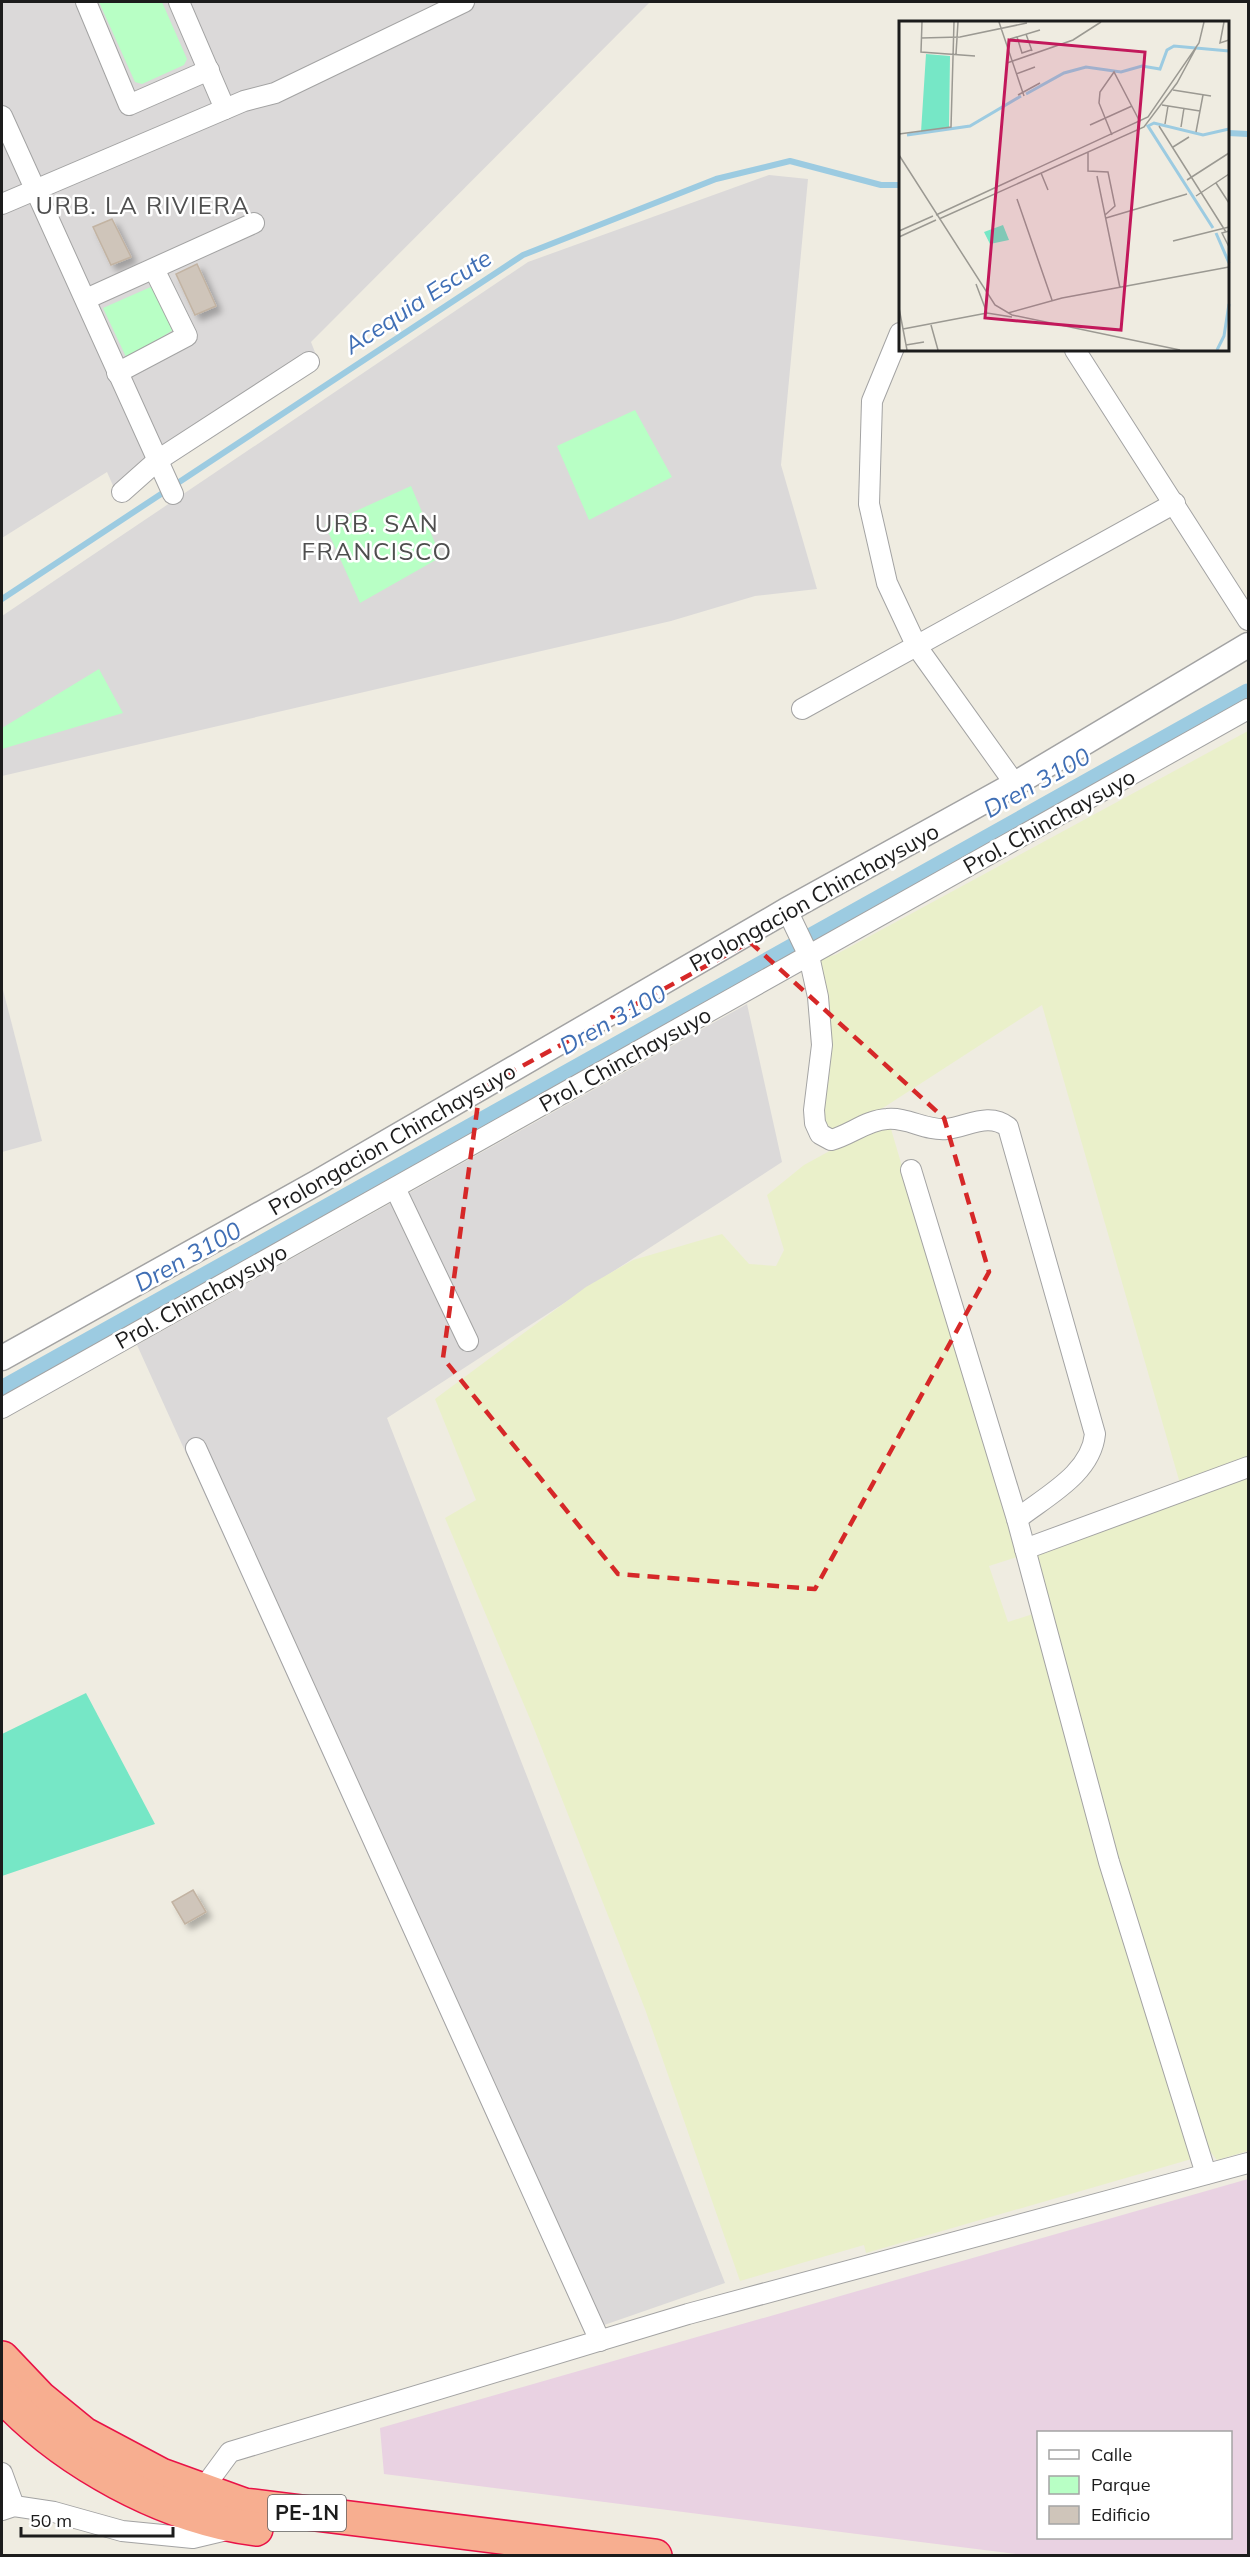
<svg xmlns="http://www.w3.org/2000/svg" width="1250" height="2557" font-family="Mulish,sans-serif">
	<defs>
		<filter id="shadow"><feDropShadow dx="5.5" dy="5.5" stdDeviation="3" flood-color="#0004"/></filter>
	</defs>
	<rect width="100%" height="100%" fill="#efece1"/>
	<g fill="#dbd9d9">
		<path d="M 2,2 L 650,2 L 311,342 L 320,365 L 119,499 L 107,472 L 2,538 Z"/>
		<path d="M 769,175 L 808,179 L 781,465 L 817,589 L 755,596 L 671,621 L 2,776 L 2,616 L 528,262 Z"/>
		<path d="M 2,986 L 42,1141 L 2,1152 Z"/>
		<path d="M 747,1004 L 782,1162 L 387,1418 L 725,2283 L 584,2332 L 137,1345 Z"/>
	</g>
	<path fill="#e9d2e2" fill-rule="evenodd" d="M 1248,2179 L 1248,2555 L 1023,2555 L 384,2474 L 380,2428 ZM 1038,2432 L 1230,2432 L 1230,2538 L 1038,2538 Z"/>
	<g fill="#eaf0ca">
		<path d="M 1248,731 L 1248,1461 L 1181,1487 L 1042,1005 L 886,1106 L 835,1135 L 820,1120 L 829,1078 L 830,1037 L 817,959 L 835,955 Z"/>
		<path d="M 881,1127 L 891,1129 L 1017,1557 L 989,1566 L 1008,1622 L 1033,1614 L 1195,2158 L 866,2253 L 864,2245 L 740,2281 L 645,2009 L 533,1726 L 445,1518 L 476,1500 L 435,1399 L 586,1287 L 633,1260 L 722,1234 L 749,1264 L 776,1266 L 784,1250 L 767,1195 L 804,1165 L 866,1131 Z"/>
		<path d="M 1248,1474 L 1248,2151 L 1217,2160 L 1201,2140 L 1119,1868 L 1031,1553 Z"/>
	</g>
	<g fill="#b8ffc5">
		<path d="M 99,2 L 162,2 L 187,59 L 184,65 L 142,84 L 135,82 Z"/>
		<path d="M 153,286 L 173,330 L 127,359 L 103,308 Z"/>
		<path d="M 635,410 L 672,477 L 589,520 L 557,446 Z"/>
		<path d="M 411,486 L 441,557 L 360,603 L 325,525 Z"/>
		<path d="M 99,669 L 123,713 L 2,749 L 2,728 Z"/>
	</g>
	<path fill="#76e7c6" d="M 86,1693 L 155,1824 L 2,1876 L 2,1734 Z"/>
	<g fill="none" stroke-linecap="round" stroke-linejoin="round">
		<g stroke="#9ccbe1" stroke-width="6">
			<path d="M 1228,133 L 1248,134"/>
			<path d="M 2,599 L 523,255 L 716,179 L 790,161 L 881,185 L 900,185"/>
		</g>
		<path stroke="#9ccbe1" stroke-width="21" d="M 2,1391 L 1248,694"/>
	</g>
	<g fill="#cfc5ba" stroke="#c2b3a2" stroke-width="1.5" filter="url(#shadow)">
		<path d="M 112,219 L 131,257 L 111,265 L 93,227 Z"/>
		<path d="M 197,264 L 216,306 L 195,315 L 176,274 Z"/>
		<path d="M 193,1890 L 206,1912 L 185,1924 L 172,1902 Z"/>
	</g>
	<g fill="none" stroke-linecap="round" stroke-linejoin="round">
		<g stroke="#a3a3a3" stroke-width="22">
			<g id="minor">
				<path d="M 86,2 L 129,105 L 209,70"/>
				<path d="M 179,2 L 225,109"/>
				<path d="M 2,116 L 173,494"/>
				<path d="M 2,204 L 244,101 L 275,93 L 464,2"/>
				<path d="M 86,299 L 254,223"/>
				<path d="M 900,333 L 872,401 L 869,504 L 887,583 L 917,647 L 1015,784"/>
				<path d="M 1075,350 L 1248,620"/>
				<path d="M 117,373 L 187,336 L 154,269"/>
				<path d="M 122,492 L 158,460 L 309,362"/>
				<path d="M 802,709 L 1175,503"/>
				<path d="M 787,910 L 809,956 L 818,997 L 822,1045 L 814,1110 L 815,1123 L 820,1134 L 831,1140 C 850,1135 867,1120 887,1119 C 908,1117 925,1131 947,1129 C 969,1126 989,1112 1008,1127 L 1095,1434 C 1091,1474 1046,1496 1017,1519"/>
				<path d="M 911,1170 L 1017,1519 L 1109,1862 L 1206,2174"/>
				<path d="M 395,1188 L 468,1341"/>
				<path d="M 2,1408 L 1248,709"/>
				<path d="M 196,1448 L 600,2341"/>
				<path d="M 1025,1549 L 1248,1467"/>
				<path d="M 2,2473 L 14,2506"/>
				<path d="M 202,2490 L 230,2452 L 688,2314 L 1248,2163"/>
				<path d="M 2,2510 L 14,2506 L 54,2512 L 122,2531 L 193,2538 L 231,2529"/>
			</g>
		</g>
		<g stroke="#a3a3a3" stroke-width="27">
			<path id="tertiary" d="M 2,1358 L 318,1182 L 787,910 L 1015,784 L 1248,645"/>
		</g>
		<g stroke="#e91247" stroke-width="36">
			<g id="trunk">
				<path d="M 2,2358 L 40,2398 L 84,2434 L 161,2475 L 244,2505 L 655,2556"/>
				<path d="M 2,2395 C 64,2462 164,2517 256,2529"/>
			</g>
		</g>
		<use href="#minor" stroke="#fff" stroke-width="20"/>
		<use href="#tertiary" stroke="#fff" stroke-width="24"/>
		<use href="#trunk" stroke="#f7ae90" stroke-width="33"/>
	</g>
	<path fill="none" stroke="#d62828" stroke-width="4.5" stroke-dasharray="12 8" stroke-linejoin="round" d="M 750,942 L 944,1118 L 989,1272 L 815,1589 L 618,1574 L 443,1358 L 480,1089 Z"/>
	<g text-anchor="middle" stroke-width="5" stroke-linejoin="round" paint-order="stroke">
		<rect fill="#fff" stroke="#606060" stroke-width="1.5" x="268" y="2495" width="78" height="36" rx="4.5"/>
		<g font-size="21" font-weight="bold" fill="#1c1c1c">
			<text x="307" y="2520">PE-1N</text>
		</g>
		<g font-size="22" fill="#1c1c1c" stroke="#fff">
			<text transform="translate(1049 821) rotate(-29)" y="8">Prol. Chinchaysuyo</text>
			<text transform="translate(814 897) rotate(-29)" y="8">Prolongacion Chinchaysuyo</text>
			<text transform="translate(625 1059) rotate(-29)" y="8">Prol. Chinchaysuyo</text>
			<text transform="translate(392 1139) rotate(-30)" y="8">Prolongacion Chinchaysuyo</text>
			<text transform="translate(201 1296) rotate(-29)" y="8">Prol. Chinchaysuyo</text>
		</g>
		<g font-size="24" letter-spacing="1.5" fill="#4f4f4f" stroke="#fff">
			<text x="143" y="214">URB. LA RIVIERA</text>
			<text x="377" y="532">URB. SAN<tspan x="377" dy="28">FRANCISCO</tspan></text>
		</g>
		<g font-size="24" font-style="italic" fill="#406fb5" stroke="#fff">
			<text transform="translate(418 302) rotate(-33)" y="8">Acequia Escute</text>
			<text transform="translate(1037 783) rotate(-29)" y="8">Dren 3100</text>
			<text transform="translate(613 1020) rotate(-29)" y="8">Dren 3100</text>
			<text transform="translate(188 1257) rotate(-29)" y="8">Dren 3100</text>
		</g>
	</g>
	<g transform="translate(899 21)">
		<rect width="330" height="330" fill="#efece1"/>
		<path d="M 27,33 L 51,35 L 50,106 L 22,111 ZM 104,204 L 110,219 L 91,223 L 85,211 Z" fill="#76e7c6"/>
		<path fill="none" stroke="#9ccbe1" stroke-width="3" d="M 127,73 L 165,52 L 187,46 L 222,51 L 243,45 L 261,48 L 268,29 L 275,25 L 330,30M 8,114 L 71,105 L 122,75M 314,207 L 249,105 L 255,102 L 304,114 L 330,108M 317,212 L 330,242M 318,329 L 325,315 L 330,283"/>
		<path fill="none" stroke="#9b9992" stroke-width="1.5" d="M 23,1 L 22,31 L 76,35M 100,1 L 125,75M 325,1 L 321,22 L 330,19M 127,13 L 133,30M 118,16 L 123,32 L 132,29M 22,17 L 61,16 L 128,2M 111,18 L 141,9M 57,33 L 59,1M 108,42 L 174,19 L 202,1M 117,53 L 136,46M 274,69 L 312,75M 119,74 L 141,62M 263,84 L 301,90M 266,103 L 269,85M 191,104 L 233,85M 260,105 L 327,211M 282,106 L 285,87M 297,111 L 304,74M 0,113 L 52,106 L 55,1M 213,114 L 200,82 L 201,71 L 215,51 L 241,101M 274,126 L 290,116M 189,131 L 189,150 L 209,151 L 216,185 L 206,194M 0,134 L 96,284 L 113,294 L 281,329M 142,152 L 149,169M 198,155 L 221,267M 288,159 L 330,132M 317,162 L 330,182M 297,175 L 330,153M 118,178 L 153,279M 37,194 L 249,96 L 300,22 L 305,1M 207,197 L 288,173M 40,198 L 245,106 L 278,62 L 297,27M 0,210 L 34,195M 330,210 L 323,212 L 330,226M 0,216 L 37,199M 274,220 L 330,206M 77,263 L 88,292M 0,287 L 8,329M 109,292 L 163,277 L 330,246M 32,304 L 39,329M 4,308 L 88,292 L 113,296M 7,324 L 25,321"/>
		<path fill="#c2185b" fill-opacity="0.15" stroke="#c2185b" stroke-width="3" d="M 110,19 L 246,31 L 222,309 L 86,297 Z"/>
		<rect width="330" height="330" fill="none" stroke="#1c1c1c" stroke-width="3"/>
	</g>
	<rect width="1250" height="2557" fill="none" stroke="#1c1c1c" stroke-width="6"/>
	<rect x="1037" y="2431" width="195" height="108" fill="#ffffff" stroke="#a4a4a4" stroke-width="1.5"/>
	<rect x="1049" y="2450" width="30" height="9" fill="#ffffff" stroke="#a4a4a4" stroke-width="1.5"/>
	<text x="1091" y="2461" font-size="18" fill="#1c1c1c">Calle</text>
	<rect x="1049" y="2476" width="30" height="18" fill="#b8ffc5" stroke="#a4a4a4" stroke-width="1.5"/>
	<text x="1091" y="2491" font-size="18" fill="#1c1c1c">Parque</text>
	<rect x="1049" y="2506" width="30" height="18" fill="#cfc5ba" stroke="#a4a4a4" stroke-width="1.5"/>
	<text x="1091" y="2521" font-size="18" fill="#1c1c1c">Edificio</text>
	<path d="M21 2527v9h152v-9" fill="none" stroke="#1c1c1c" stroke-width="3"/>
	<text x="30" y="2527" font-size="18" fill="#1c1c1c" stroke="#ffffff" stroke-width="4.5" paint-order="stroke">50 m</text>
</svg>
